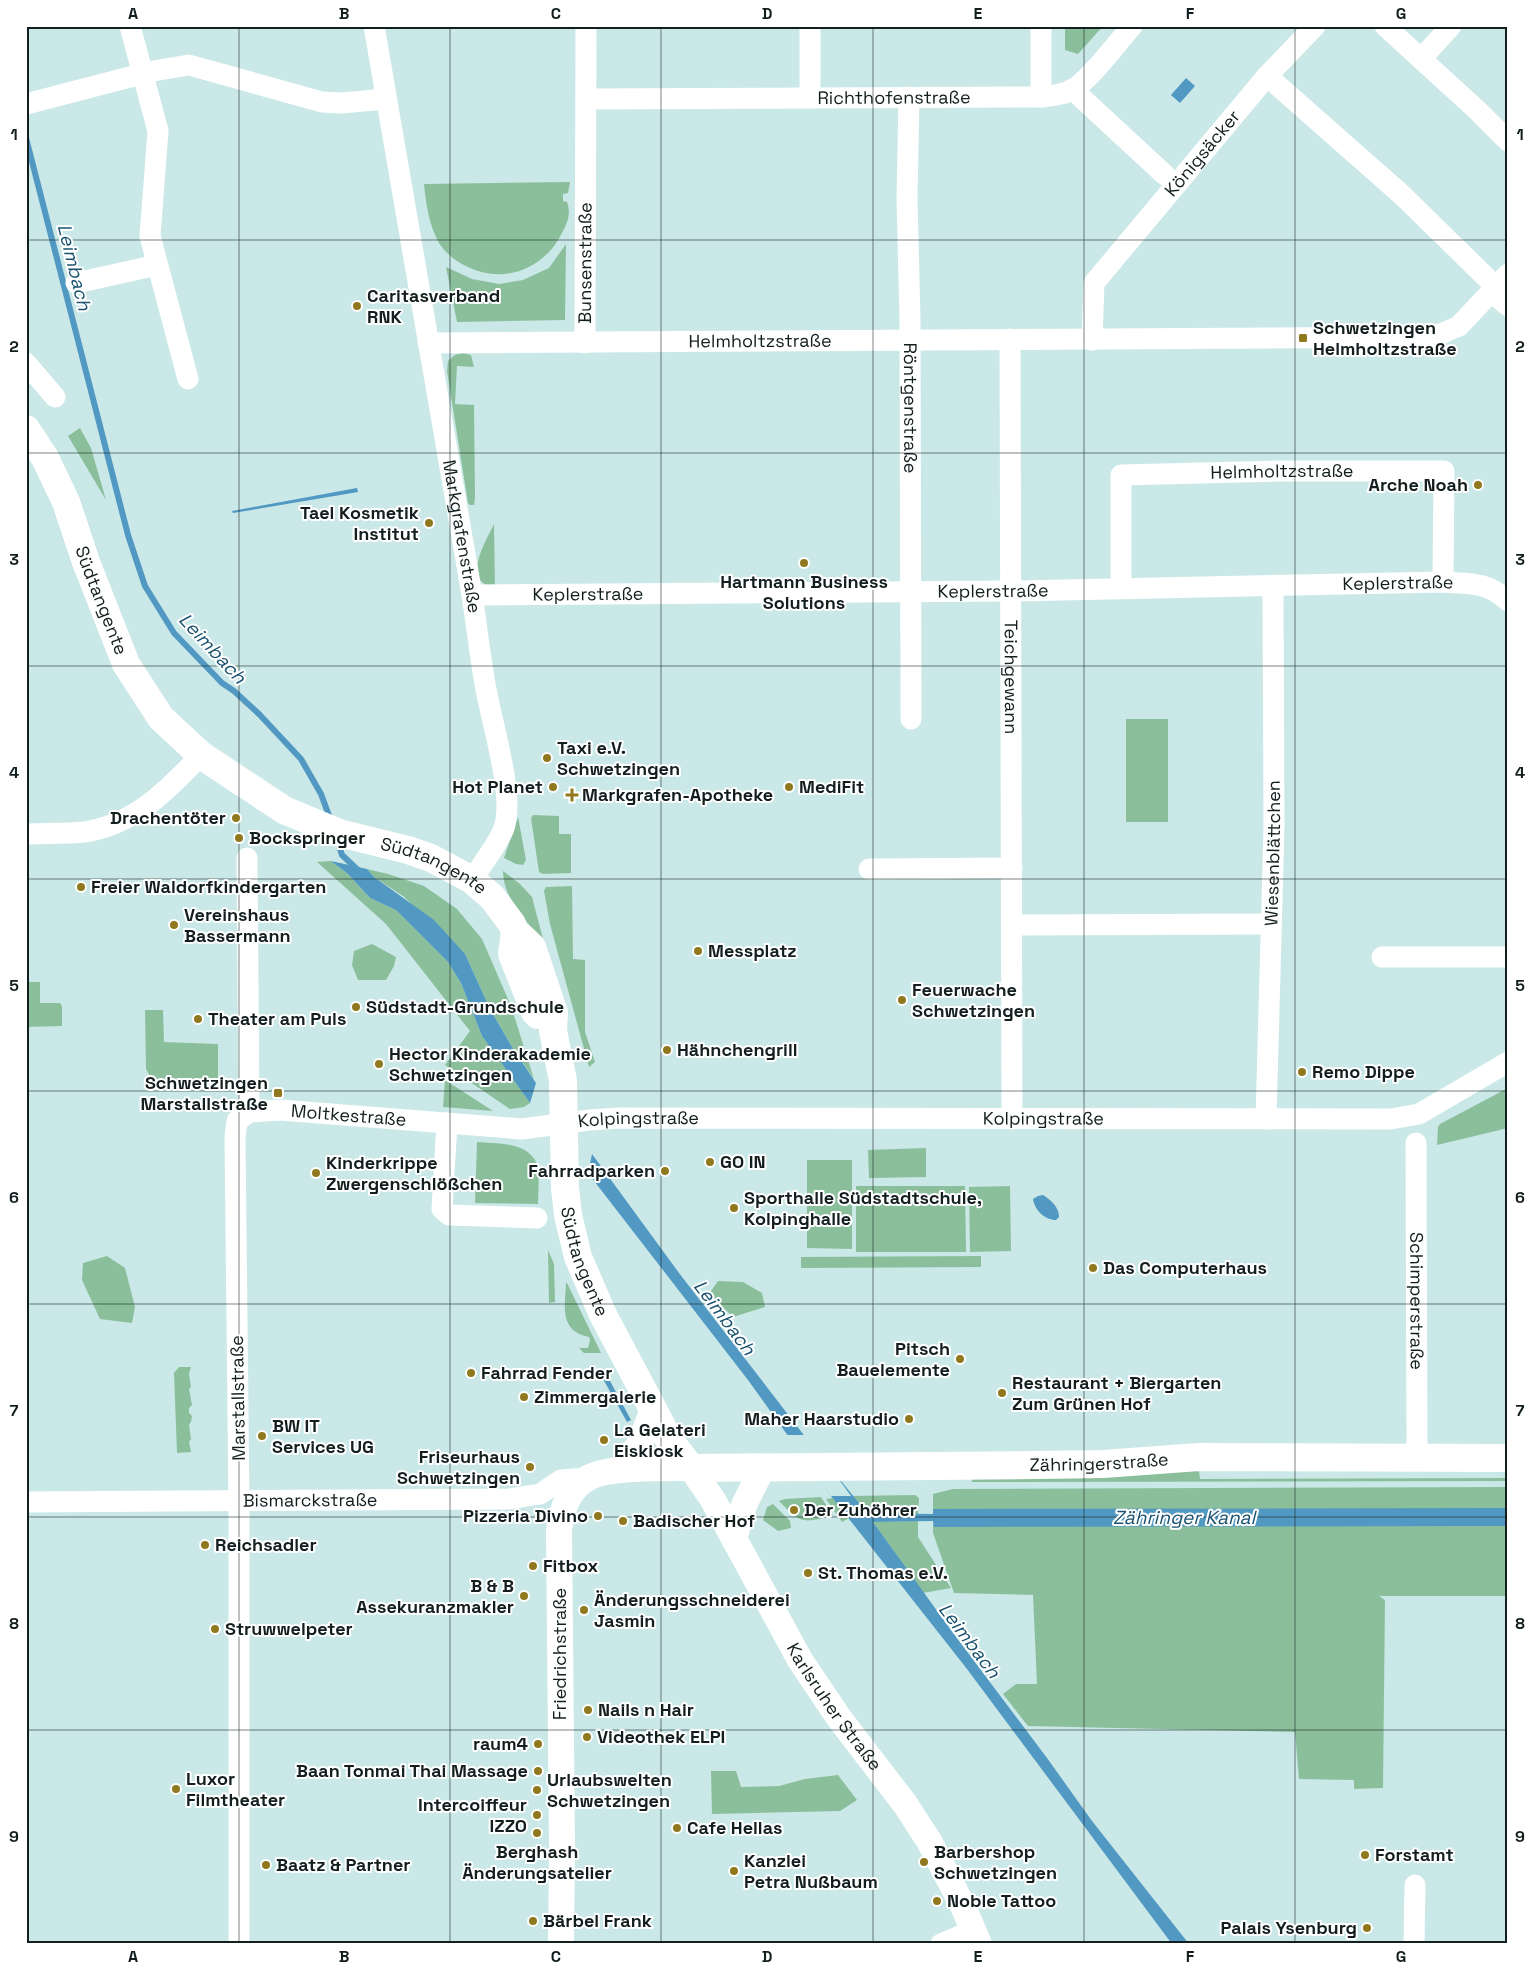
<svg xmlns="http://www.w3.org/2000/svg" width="1534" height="1970" font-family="'Space Grotesk',sans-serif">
	<rect width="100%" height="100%" fill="#c9e8e7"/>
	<g fill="#8bbf9c">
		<path d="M 1065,26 L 1103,26 L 1078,54 L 1065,50 Z"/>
		<path d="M 570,182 L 568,193 L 563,194 L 563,201 L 567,202 C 571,213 568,222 563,231 C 546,268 505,285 468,267 C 457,262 446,254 439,243 C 429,225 426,204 424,184 Z"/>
		<path d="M 566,244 L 565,320 L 457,322 L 446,267 L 472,279 L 499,284 L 523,280 L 549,268 Z"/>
		<path d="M 463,353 L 471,355 L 474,367 L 457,366 L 455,404 L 474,405 L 475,499 L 474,505 L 470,505 L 468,503 L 447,371 L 448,361 L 455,355 Z"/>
		<path d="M 80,428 L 91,448 L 106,500 L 68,436 Z"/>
		<path d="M 494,524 L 495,587 C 460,583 486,541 494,524 Z"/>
		<rect x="1126" y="719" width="42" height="103"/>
		<path d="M 533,815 L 559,816 L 559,834 L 571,834 L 571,873 L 543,874 L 539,872 L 531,818 Z"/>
		<path d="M 518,817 L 526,860 L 523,865 L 516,864 L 504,858 Z"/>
		<path d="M 331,861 L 348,874 L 370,898 L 396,910 L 448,962 L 461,983 L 482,1036 L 530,1103 L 524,1107 L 510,1109 L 445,1065 L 470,1031 L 386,924 L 317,862 Z"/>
		<path d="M 367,869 L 388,874 L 424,886 L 457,909 L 482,939 L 511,1006 L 534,1079 L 512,1047 L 490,1009 L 465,954 L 403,896 L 374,877 Z"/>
		<path d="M 503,871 L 520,884 L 532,897 L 559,1000 C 552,980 546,958 536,938 C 524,913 504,901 503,871 Z"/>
		<path d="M 572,886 L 573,959 L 585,960 L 585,1032 L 595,1062 L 589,1067 L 550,924 L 544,891 L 546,887 Z"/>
		<path d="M 372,944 L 396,957 L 394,966 L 386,980 L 358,980 L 352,965 L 354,951 Z"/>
		<path d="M 26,971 L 28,971 L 29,982 L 40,982 L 40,1003 L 60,1003 L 62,1006 L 62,1026 L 26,1027 Z"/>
		<path d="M 145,1010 L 163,1010 L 164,1042 L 218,1044 L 218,1081 L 152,1080 L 146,1069 Z"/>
		<path d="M 445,1080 L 493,1111 L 443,1107 Z"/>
		<path d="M 1508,1088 L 1508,1128 L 1437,1145 L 1438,1127 L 1440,1124 Z"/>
		<path d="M 477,1142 C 497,1144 527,1141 537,1164 C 540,1173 538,1194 538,1204 L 475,1203 Z"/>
		<path d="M 926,1148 L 926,1177 L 869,1178 L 868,1150 Z"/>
		<path d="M 807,1160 L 852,1160 L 852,1249 L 807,1248 Z"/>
		<path d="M 856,1186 L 965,1186 L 966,1252 L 856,1252 Z"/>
		<path d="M 1010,1186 L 1011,1251 L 970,1252 L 969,1187 Z"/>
		<path d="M 548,1250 L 554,1264 L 555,1302 L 549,1303 Z"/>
		<path d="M 107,1256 L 125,1268 L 135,1307 L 132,1323 L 100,1319 L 82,1280 L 83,1263 Z"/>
		<path d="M 981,1256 L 981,1267 L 801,1268 L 801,1257 Z"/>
		<path d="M 718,1281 L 743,1282 L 762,1293 L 765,1307 L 733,1317 L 709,1294 Z"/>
		<path d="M 566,1283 L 567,1283 L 601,1353 L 584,1353 L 579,1348 L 588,1348 L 590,1340 L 589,1337 C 559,1331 565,1307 566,1283 Z"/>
		<path d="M 179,1367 L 191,1367 L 189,1374 L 191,1387 L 189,1389 L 192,1405 L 189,1408 L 189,1413 L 192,1416 L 191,1422 L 189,1425 L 191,1439 L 189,1442 L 191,1452 L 177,1453 L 174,1373 Z"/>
		<path d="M 1167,1471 L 1199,1471 L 1200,1479 L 1508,1478 L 1508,1481 L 972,1482 L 972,1479 L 1090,1478 Z"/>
		<path d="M 1508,1487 L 1508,1596 L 1379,1596 L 1385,1600 L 1383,1788 L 1354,1789 L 1354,1780 L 1299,1779 L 1295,1732 L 1028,1726 L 1003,1694 L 1016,1684 L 1037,1684 L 1033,1595 L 954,1593 L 933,1533 L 933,1494 L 953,1489 Z"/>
		<path d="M 915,1495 L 919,1498 L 918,1514 L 867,1513 L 851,1496 Z"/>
		<path d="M 821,1497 L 833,1516 C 801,1523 802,1524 779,1501 L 785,1499 Z"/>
		<path d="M 833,1498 L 849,1518 L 842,1522 L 826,1499 Z"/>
		<path d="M 773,1504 L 790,1521 L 791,1528 L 778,1531 L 763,1520 L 767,1507 Z"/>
		<path d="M 918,1521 L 918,1537 L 951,1588 L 923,1593 L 873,1522 Z"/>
		<path d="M 711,1771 L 736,1771 L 741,1787 L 779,1786 L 805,1779 L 838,1775 L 857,1800 L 840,1811 L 712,1814 Z"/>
	</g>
	<g fill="#5198c2">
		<path d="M 1186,78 L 1195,86 L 1180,103 L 1171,95 Z"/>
		<path d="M 357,488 L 358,492 L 233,513 L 232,511 Z"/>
		<path d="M 331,861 L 367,869 L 374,877 L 434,920 L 465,954 L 490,1009 L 512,1047 L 536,1083 L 530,1103 L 482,1036 L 461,983 L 448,962 L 396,910 L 370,898 L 348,874 Z"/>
		<path d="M 592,1154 L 679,1273 L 803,1434 L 867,1513 L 933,1514 L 933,1509 L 1508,1508 L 1508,1526 L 939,1527 L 934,1527 L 933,1521 L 873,1522 L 953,1633 L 1047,1758 L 1092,1821 L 1189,1944 L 1172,1944 L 967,1669 L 831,1496 L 748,1380 L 591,1177 L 590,1164 Z"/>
		<path d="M 1043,1195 C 1051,1200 1059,1207 1059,1217 L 1056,1220 C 1045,1220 1035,1211 1033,1199 L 1038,1196 Z"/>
		<path d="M 603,1368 L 631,1420 L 627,1422 L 602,1377 Z"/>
	</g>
	<path fill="#c9e8e7" d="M 784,1435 L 807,1435 L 851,1496 L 831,1496 Z"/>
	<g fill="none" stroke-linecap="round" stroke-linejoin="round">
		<g stroke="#5198c2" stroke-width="6">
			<path d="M 26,138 L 128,535 L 145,586 L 174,633 L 222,683 L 234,691 L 259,714 L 301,759 L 321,794 L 331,821"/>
			<path d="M 337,840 L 342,855 L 360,872"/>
		</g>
		<g stroke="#fff" stroke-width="21">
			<path d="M 130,26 L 158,131 L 150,236 L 188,379"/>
			<path id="s1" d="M 374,26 L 472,595 C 477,626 480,658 486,689 C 492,724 515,796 504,828 C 500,841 480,867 472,880"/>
			<path d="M 810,26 L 810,98"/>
			<path d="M 1385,26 L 1477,110 L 1508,141"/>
			<path d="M 1421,59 L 1451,26"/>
			<path d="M 1267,76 L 1402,195 L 1496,287"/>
			<path d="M 1072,89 L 1165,175"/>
			<path id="s2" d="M 909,97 L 907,198 L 910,320 L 911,719"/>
			<path d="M 1041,97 L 1041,26"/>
			<path id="s3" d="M 586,99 L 1041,97 C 1052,96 1062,95 1072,90 C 1090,80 1117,43 1132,26"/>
			<path d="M 26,104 L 153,71 L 189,65 L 322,102 L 342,103 L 385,99"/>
			<path d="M 76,283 L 157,265"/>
			<path d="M 1491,292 L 1508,306"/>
			<path id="s4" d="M 1010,339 L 1012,1119"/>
			<path id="s5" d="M 1092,340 L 1094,283 L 1267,76 L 1315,26"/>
			<path id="s6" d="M 428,343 L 1431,337 L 1443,333 L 1459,326 L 1508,274"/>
			<path id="s7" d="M 585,343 L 586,26"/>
			<path d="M 26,363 L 55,397"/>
			<path id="s8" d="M 1121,588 L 1121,475 L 1282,471 L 1444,471 L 1443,582"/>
			<path id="s9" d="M 472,595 L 1011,591 L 1443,582 C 1470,584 1486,581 1508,601"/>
			<path d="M 26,834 C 45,833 65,834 84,832 C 134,825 168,790 201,755"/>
			<path d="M 247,858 L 249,1112"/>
			<path d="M 869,869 L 1012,868"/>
			<path d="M 1012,925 L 1271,924"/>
			<path d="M 1382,957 L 1508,957"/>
			<path id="s10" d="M 1266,1119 L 1274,828 L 1273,586"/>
			<path d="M 447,1123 L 442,1209 L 449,1215 L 537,1218"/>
			<path id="s11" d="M 1416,1143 L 1417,1458"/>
			<path id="s12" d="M 26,1502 L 509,1499 L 540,1494 L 561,1480 L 588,1478"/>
			<path id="s13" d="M 239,1944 L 239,1507 L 235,1137 L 237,1121 L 249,1112 L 280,1110 L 522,1129 L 589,1120 L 619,1118 L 1391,1119 L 1419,1114 L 1508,1062"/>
			<path d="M 941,1944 L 974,1930"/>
			<path d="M 1414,1944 L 1415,1885"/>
		</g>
		<g stroke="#fff" stroke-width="26">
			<path d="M 619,1470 L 640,1444 L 653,1409"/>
			<path d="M 734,1539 L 744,1505 L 763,1467"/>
			<path id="s14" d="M 561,1944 L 562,1845 L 559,1530 C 562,1509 568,1489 588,1478 C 607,1466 667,1468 691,1468 L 713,1500 L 800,1660 L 839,1718 L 905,1804 L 929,1841 L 963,1906 L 979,1944"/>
		</g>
		<g stroke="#fff" stroke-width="28">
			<path id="s15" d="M 26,429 L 45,458 L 66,502 L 86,562 L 126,664 L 161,718 L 201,755 L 284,810 L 339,833 L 408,850 L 431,858 L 472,880 L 492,897 L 512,924 L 515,931 L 532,947 L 554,1013 L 553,1031 L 563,1081 L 565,1188 L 568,1215 L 578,1257 L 603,1315 L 653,1409 L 668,1438 L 691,1468 L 1034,1465 L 1103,1464 L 1199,1457 L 1508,1458"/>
			<path d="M 515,931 L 512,954 L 535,1012 L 538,1015"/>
		</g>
	</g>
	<path fill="none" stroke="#131e1e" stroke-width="1" stroke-opacity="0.55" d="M 239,26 L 239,1944M 450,26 L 450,1944M 661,26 L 661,1944M 873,26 L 873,1944M 1084,26 L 1084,1944M 1295,26 L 1295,1944M 26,240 L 1508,240M 26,453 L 1508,453M 26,666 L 1508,666M 26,879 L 1508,879M 26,1091 L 1508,1091M 26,1304 L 1508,1304M 26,1517 L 1508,1517M 26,1730 L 1508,1730"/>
	<g fill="#90781e" stroke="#fff" stroke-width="2">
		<circle cx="357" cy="306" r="5"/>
		<rect x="1298" y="333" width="10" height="10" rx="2.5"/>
		<circle cx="1478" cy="485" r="5"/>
		<circle cx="429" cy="523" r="5"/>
		<circle cx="804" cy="563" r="5"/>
		<circle cx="547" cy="758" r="5"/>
		<circle cx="553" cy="787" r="5"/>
		<circle cx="789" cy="787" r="5"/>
		<path d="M569.5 787.5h5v5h5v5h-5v5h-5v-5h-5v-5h5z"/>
		<circle cx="236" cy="818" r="5"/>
		<circle cx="239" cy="838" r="5"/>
		<circle cx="81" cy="887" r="5"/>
		<circle cx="174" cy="925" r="5"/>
		<circle cx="698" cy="951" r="5"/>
		<circle cx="902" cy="1000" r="5"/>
		<circle cx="356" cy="1007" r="5"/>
		<circle cx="198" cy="1019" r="5"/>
		<circle cx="667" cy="1050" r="5"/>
		<circle cx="379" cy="1064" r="5"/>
		<circle cx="1302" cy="1072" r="5"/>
		<rect x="273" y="1088" width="10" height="10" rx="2.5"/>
		<circle cx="710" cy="1162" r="5"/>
		<circle cx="665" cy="1171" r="5"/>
		<circle cx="316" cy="1173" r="5"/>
		<circle cx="734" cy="1208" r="5"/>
		<circle cx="1093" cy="1268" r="5"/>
		<circle cx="960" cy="1359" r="5"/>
		<circle cx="471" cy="1373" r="5"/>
		<circle cx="1002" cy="1393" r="5"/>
		<circle cx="524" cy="1397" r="5"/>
		<circle cx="909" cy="1419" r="5"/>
		<circle cx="262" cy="1436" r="5"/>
		<circle cx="604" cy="1440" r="5"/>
		<circle cx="530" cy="1467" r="5"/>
		<circle cx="794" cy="1510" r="5"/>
		<circle cx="598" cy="1516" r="5"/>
		<circle cx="623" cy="1521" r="5"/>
		<circle cx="205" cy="1545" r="5"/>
		<circle cx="533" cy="1566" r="5"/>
		<circle cx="808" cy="1573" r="5"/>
		<circle cx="524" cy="1596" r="5"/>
		<circle cx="584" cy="1610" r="5"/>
		<circle cx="215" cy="1629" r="5"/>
		<circle cx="588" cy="1710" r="5"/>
		<circle cx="587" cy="1737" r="5"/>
		<circle cx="538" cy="1744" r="5"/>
		<circle cx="538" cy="1771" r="5"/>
		<circle cx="176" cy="1789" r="5"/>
		<circle cx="537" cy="1790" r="5"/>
		<circle cx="537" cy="1815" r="5"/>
		<circle cx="677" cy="1828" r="5"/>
		<circle cx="537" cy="1833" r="5"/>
		<circle cx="1365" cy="1855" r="5"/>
		<circle cx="924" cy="1862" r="5"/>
		<circle cx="266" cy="1865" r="5"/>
		<circle cx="734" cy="1871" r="5"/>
		<circle cx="937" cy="1901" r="5"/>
		<circle cx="533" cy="1921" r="5"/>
		<circle cx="1367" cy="1928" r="5"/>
	</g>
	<g text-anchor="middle" stroke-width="4" stroke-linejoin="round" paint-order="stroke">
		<g font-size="18" fill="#131e1e" stroke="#fff">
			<text dy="6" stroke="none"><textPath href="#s3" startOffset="308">Richthofenstraße</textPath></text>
			<text dy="6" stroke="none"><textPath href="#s5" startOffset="226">Königsäcker</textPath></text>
			<text dy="6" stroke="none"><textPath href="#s7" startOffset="80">Bunsenstraße</textPath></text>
			<text dy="6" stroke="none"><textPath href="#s6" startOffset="332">Helmholtzstraße</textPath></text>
			<text dy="6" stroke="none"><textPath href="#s2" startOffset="311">Röntgenstraße</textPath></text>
			<text dy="6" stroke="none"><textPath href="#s8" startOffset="274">Helmholtzstraße</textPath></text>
			<text dy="6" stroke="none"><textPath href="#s1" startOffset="518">Markgrafenstraße</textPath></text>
			<text dy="6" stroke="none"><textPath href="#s9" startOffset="926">Keplerstraße</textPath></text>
			<text dy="6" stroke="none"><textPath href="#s9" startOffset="521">Keplerstraße</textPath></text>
			<text dy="6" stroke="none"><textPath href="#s9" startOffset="116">Keplerstraße</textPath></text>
			<text dy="6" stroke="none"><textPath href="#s15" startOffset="188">Südtangente</textPath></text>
			<text dy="6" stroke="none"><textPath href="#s4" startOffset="338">Teichgewann</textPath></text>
			<text dy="6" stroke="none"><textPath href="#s10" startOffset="266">Wiesenblättchen</textPath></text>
			<text dy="6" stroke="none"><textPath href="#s15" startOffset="635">Südtangente</textPath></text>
			<text dy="6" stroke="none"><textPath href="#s13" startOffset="938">Moltkestraße</textPath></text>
			<text dy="6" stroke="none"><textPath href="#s13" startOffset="1634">Kolpingstraße</textPath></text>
			<text dy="6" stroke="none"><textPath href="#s13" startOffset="1229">Kolpingstraße</textPath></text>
			<text dy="6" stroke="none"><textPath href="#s15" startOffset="1089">Südtangente</textPath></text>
			<text dy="6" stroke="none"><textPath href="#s11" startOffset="158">Schimperstraße</textPath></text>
			<text transform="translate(238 1398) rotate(-91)" y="6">Marstallstraße</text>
			<text dy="6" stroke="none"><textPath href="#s15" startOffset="1731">Zähringerstraße</textPath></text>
			<text dy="6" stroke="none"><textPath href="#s12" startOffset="284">Bismarckstraße</textPath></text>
			<text transform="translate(560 1654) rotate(-90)" y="6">Friedrichstraße</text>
			<text dy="6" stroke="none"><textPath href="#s14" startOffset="859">Karlsruher Straße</textPath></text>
		</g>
		<g font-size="18" font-weight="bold" fill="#131e1e" stroke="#fff" text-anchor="start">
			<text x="367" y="302">Caritasverband<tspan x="367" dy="21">RNK</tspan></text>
			<text x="1313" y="334">Schwetzingen<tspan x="1313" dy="21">Helmholtzstraße</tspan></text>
			<text x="1468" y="491" text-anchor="end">Arche Noah</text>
			<text x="419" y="519" text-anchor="end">Tael Kosmetik<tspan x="419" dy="21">Institut</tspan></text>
			<text x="804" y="588" text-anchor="middle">Hartmann Business<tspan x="804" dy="21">Solutions</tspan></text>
			<text x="557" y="754">Taxi e.V.<tspan x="557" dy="21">Schwetzingen</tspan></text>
			<text x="543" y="793" text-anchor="end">Hot Planet</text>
			<text x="799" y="793">MediFit</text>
			<text x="582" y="801">Markgrafen-Apotheke</text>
			<text x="226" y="824" text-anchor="end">Drachentöter</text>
			<text x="249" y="844">Bockspringer</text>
			<text x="91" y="893">Freier Waldorfkindergarten</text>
			<text x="184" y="921">Vereinshaus<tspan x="184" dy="21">Bassermann</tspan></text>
			<text x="708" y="957">Messplatz</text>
			<text x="912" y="996">Feuerwache<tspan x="912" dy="21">Schwetzingen</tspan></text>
			<text x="366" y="1013">Südstadt-Grundschule</text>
			<text x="208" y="1025">Theater am Puls</text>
			<text x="677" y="1056">Hähnchengrill</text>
			<text x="389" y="1060">Hector Kinderakademie<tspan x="389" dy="21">Schwetzingen</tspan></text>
			<text x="1312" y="1078">Remo Dippe</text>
			<text x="268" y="1089" text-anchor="end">Schwetzingen<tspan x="268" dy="21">Marstallstraße</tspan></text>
			<text x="720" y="1168">GO IN</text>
			<text x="326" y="1169">Kinderkrippe<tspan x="326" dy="21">Zwergenschlößchen</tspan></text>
			<text x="655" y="1177" text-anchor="end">Fahrradparken</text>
			<text x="744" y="1204">Sporthalle Südstadtschule,<tspan x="744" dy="21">Kolpinghalle</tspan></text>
			<text x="1103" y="1274">Das Computerhaus</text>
			<text x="950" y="1355" text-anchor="end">Pitsch<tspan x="950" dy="21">Bauelemente</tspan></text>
			<text x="481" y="1379">Fahrrad Fender</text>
			<text x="1012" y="1389">Restaurant + Biergarten<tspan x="1012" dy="21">Zum Grünen Hof</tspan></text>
			<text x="534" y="1403">Zimmergalerie</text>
			<text x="899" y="1425" text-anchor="end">Maher Haarstudio</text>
			<text x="272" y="1432">BW IT<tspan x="272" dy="21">Services UG</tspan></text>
			<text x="614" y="1436">La Gelateri<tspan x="614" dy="21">Eiskiosk</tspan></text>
			<text x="520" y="1463" text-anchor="end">Friseurhaus<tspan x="520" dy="21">Schwetzingen</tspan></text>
			<text x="804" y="1516">Der Zuhöhrer</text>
			<text x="588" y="1522" text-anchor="end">Pizzeria Divino</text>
			<text x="633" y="1527">Badischer Hof</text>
			<text x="215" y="1551">Reichsadler</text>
			<text x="543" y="1572">Fitbox</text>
			<text x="818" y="1579">St. Thomas e.V.</text>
			<text x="514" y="1592" text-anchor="end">B &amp; B<tspan x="514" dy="21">Assekuranzmakler</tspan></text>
			<text x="594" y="1606">Änderungsschneiderei<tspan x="594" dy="21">Jasmin</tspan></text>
			<text x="225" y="1635">Struwwelpeter</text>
			<text x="598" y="1716">Nails n Hair</text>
			<text x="597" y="1743">Videothek ELPI</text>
			<text x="528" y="1750" text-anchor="end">raum4</text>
			<text x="528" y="1777" text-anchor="end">Baan Tonmai Thai Massage</text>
			<text x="186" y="1785">Luxor<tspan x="186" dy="21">Filmtheater</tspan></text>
			<text x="547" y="1786">Urlaubswelten<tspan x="547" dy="21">Schwetzingen</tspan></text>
			<text x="527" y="1811" text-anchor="end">Intercoiffeur<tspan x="527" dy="21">IZZO</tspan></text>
			<text x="687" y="1834">Cafe Hellas</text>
			<text x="537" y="1858" text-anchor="middle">Berghash<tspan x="537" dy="21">Änderungsatelier</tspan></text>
			<text x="934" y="1858">Barbershop<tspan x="934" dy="21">Schwetzingen</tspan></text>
			<text x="1375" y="1861">Forstamt</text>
			<text x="744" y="1867">Kanzlei<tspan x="744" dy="21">Petra Nußbaum</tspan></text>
			<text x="276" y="1871">Baatz &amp; Partner</text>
			<text x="947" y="1907">Noble Tattoo</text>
			<text x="543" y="1927">Bärbel Frank</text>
			<text x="1357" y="1934" text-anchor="end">Palais Ysenburg</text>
		</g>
		<g font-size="19" font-style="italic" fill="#1a526f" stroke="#fff">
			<text transform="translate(75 267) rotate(76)" y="7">Leimbach</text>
			<text transform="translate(213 648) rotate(47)" y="7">Leimbach</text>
			<text transform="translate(725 1317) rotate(53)" y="7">Leimbach</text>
			<text x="1184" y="1524">Zähringer Kanal</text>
			<text transform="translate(970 1640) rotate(53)" y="7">Leimbach</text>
		</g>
	</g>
	<rect width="1534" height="1970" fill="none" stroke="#ffffff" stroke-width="55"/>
	<rect x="28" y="28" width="1478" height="1914" fill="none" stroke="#131e1e" stroke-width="2"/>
	<g font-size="16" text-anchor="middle" font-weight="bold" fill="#131e1e">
		<text x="133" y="19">A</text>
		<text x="344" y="19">B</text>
		<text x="556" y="19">C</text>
		<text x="767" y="19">D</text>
		<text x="978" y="19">E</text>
		<text x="1190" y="19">F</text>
		<text x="1401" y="19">G</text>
		<text x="14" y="140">1</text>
		<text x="1520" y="140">1</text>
		<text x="14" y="352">2</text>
		<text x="1520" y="352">2</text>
		<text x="14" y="565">3</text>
		<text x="1520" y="565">3</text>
		<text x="14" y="778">4</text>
		<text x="1520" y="778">4</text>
		<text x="14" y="991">5</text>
		<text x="1520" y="991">5</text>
		<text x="14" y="1203">6</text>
		<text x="1520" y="1203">6</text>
		<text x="14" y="1416">7</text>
		<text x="1520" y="1416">7</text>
		<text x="14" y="1629">8</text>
		<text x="1520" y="1629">8</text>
		<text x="14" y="1842">9</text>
		<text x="1520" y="1842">9</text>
		<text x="133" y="1962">A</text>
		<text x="344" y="1962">B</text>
		<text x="556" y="1962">C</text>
		<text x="767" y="1962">D</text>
		<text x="978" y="1962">E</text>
		<text x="1190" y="1962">F</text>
		<text x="1401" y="1962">G</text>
	</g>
</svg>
